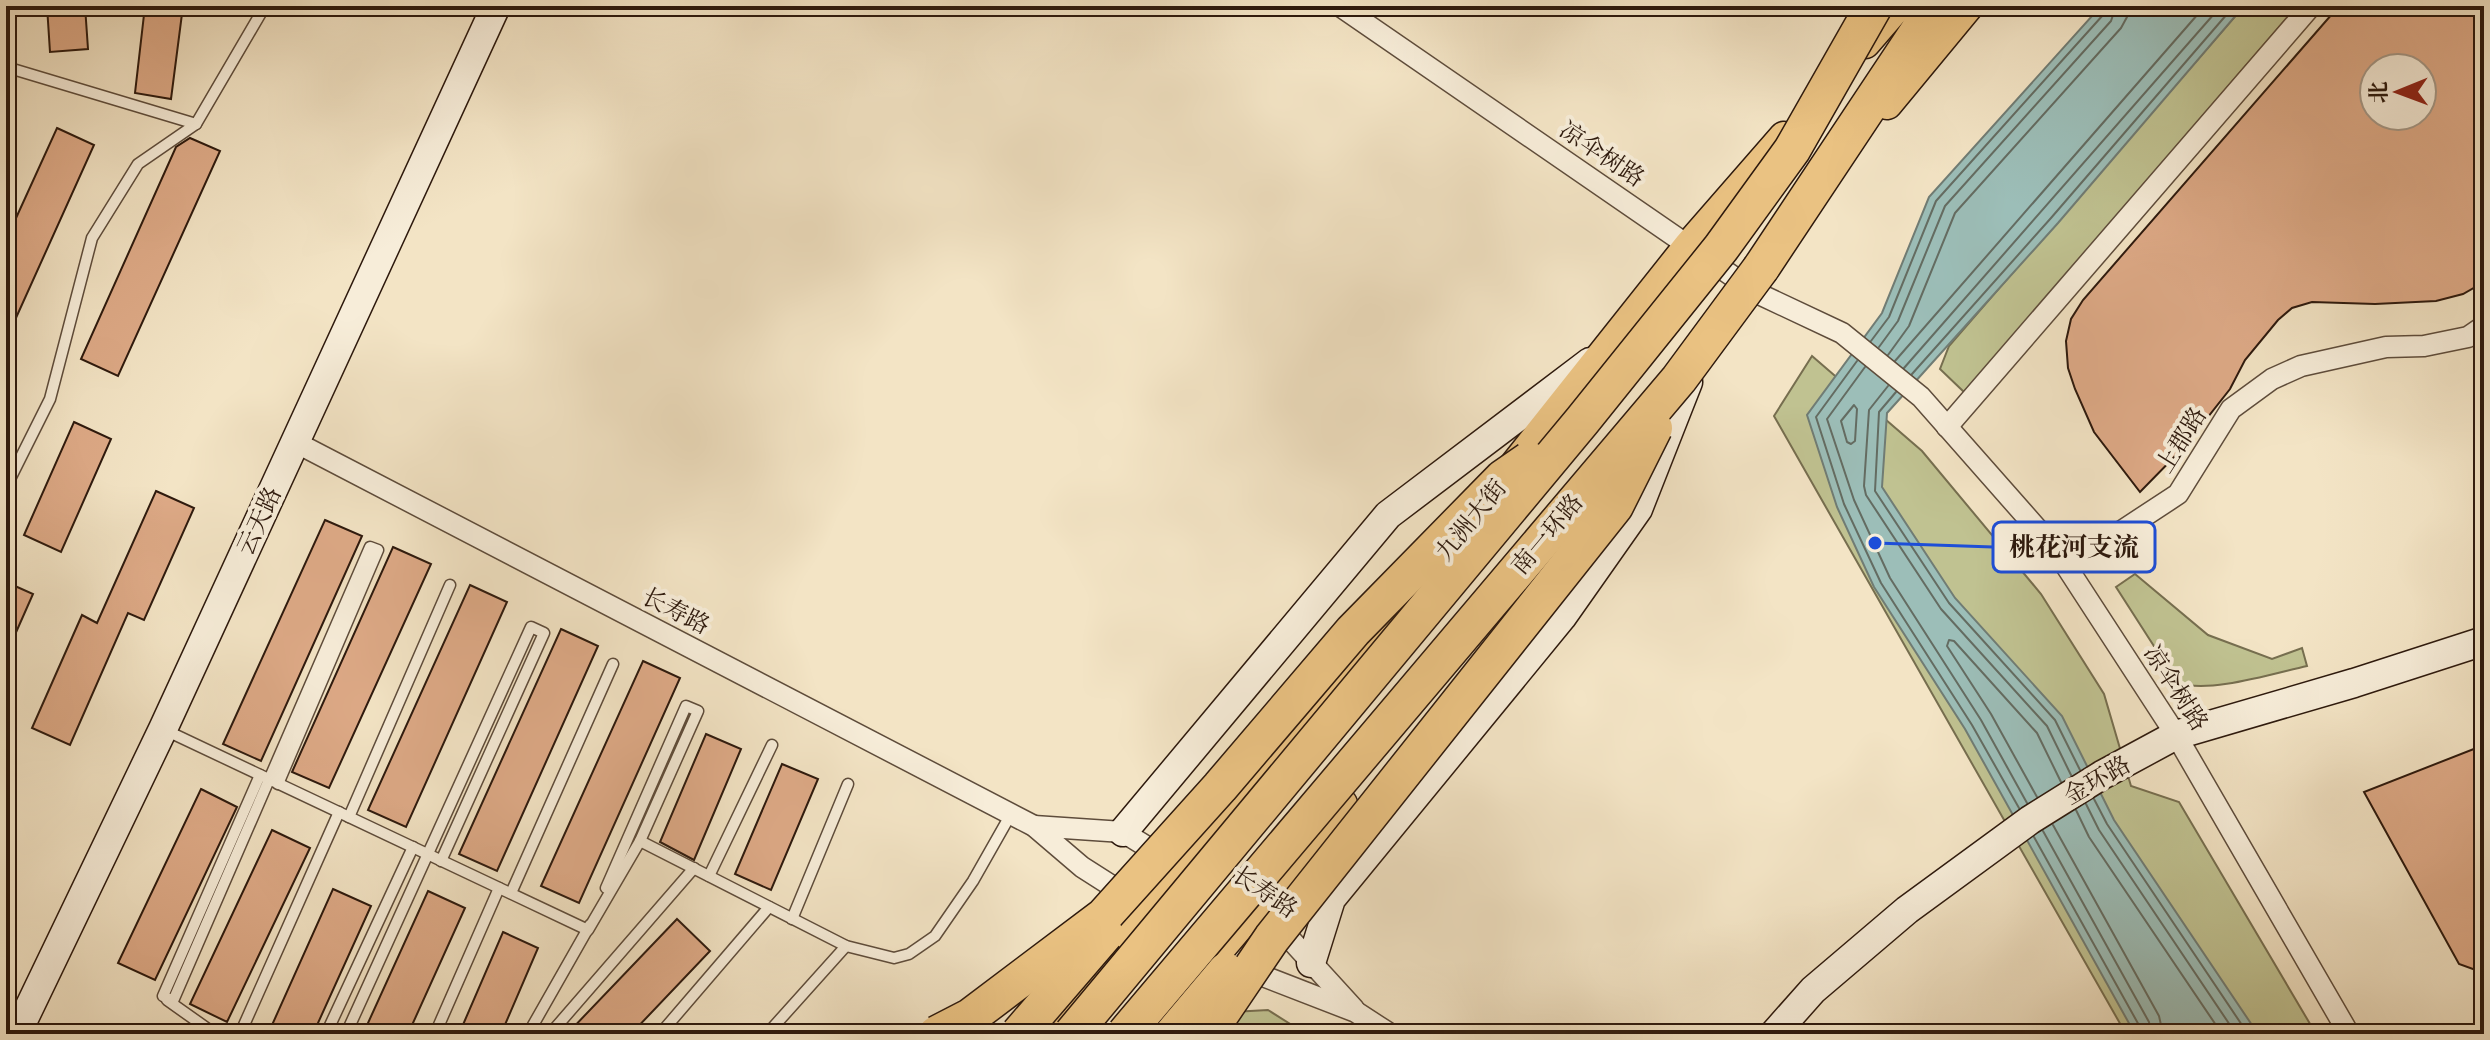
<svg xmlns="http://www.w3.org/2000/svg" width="2490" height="1040" font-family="'Libre Caslon Text','Noto Serif SC',serif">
	<rect width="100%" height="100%" fill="#f3e4c5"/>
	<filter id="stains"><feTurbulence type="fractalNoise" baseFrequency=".0025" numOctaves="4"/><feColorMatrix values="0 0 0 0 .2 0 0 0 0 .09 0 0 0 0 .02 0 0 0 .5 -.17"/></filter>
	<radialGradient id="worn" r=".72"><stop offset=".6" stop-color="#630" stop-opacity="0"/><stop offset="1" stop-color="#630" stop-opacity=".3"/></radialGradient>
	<g fill="#c0c291" stroke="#766e4f" stroke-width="2">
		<path d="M 2244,6 L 2297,6 L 1965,393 L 1940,369 L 1949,346 Z"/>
		<path d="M 1812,356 L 1922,451 L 2041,594 L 2104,694 L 2131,786 L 2179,802 L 2316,1034 L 2126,1034 L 1774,416 Z"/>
		<path d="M 2135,574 L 2208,635 L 2272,659 L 2302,648 L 2307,666 C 2275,673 2205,695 2177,682 L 2116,587 Z"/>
		<path d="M 1268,1010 L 1306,1034 L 1218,1034 L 1232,1012 Z"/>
	</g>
	<path fill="#9cbeb8" stroke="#707c74" stroke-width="2" d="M 2101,6 L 2244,6 L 2058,223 L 1887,413 L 1882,487 L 1955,598 L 2062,716 L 2114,820 L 2258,1034 L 2135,1034 L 1965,729 L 1874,587 L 1837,507 L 1807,415 L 1882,313 L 1929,197 Z"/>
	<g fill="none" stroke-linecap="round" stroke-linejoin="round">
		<g stroke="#646c62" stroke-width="2">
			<path d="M 1871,341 L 1889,317 L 1936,201 L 2103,15 L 2106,6"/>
			<path d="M 1879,347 L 1898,321 L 1945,206 L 2111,21 L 2116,6"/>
			<path d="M 1888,355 L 1909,326 L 1955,213 L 2121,28 L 2127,17 L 2128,6"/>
			<path d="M 1857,361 L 1816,417 L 1844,504 L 1881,583 L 1972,725 L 2019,808"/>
			<path d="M 1895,361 L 2205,6"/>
			<path d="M 1865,367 L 1827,419 L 1854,500 L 1890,578 L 1981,720 L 2027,803"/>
			<path d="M 1904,368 L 2221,6"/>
			<path d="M 1912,374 L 2051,218 L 2234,6"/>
			<path d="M 1888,386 L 1869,410 L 1864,486 L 1866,495 L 1941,609 L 2047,726 L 2071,775"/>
			<path d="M 1896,392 L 1879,412 L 1875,491 L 1949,603 L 2055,720 L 2080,770"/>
			<path d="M 1854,405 L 1857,409 L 1855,441 L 1851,444 L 1847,442 L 1841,421 Z"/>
			<path d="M 2037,797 L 1991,714 L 1947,646 L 1949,640 L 1954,641 L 2037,733 L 2061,782"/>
			<path d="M 2094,799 L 2107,824 L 2248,1034"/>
			<path d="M 2086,804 L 2099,830 L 2236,1034"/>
			<path d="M 2076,810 L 2089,837 L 2222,1034"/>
			<path d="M 2053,825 L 2159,1016 L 2163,1034"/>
			<path d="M 2043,831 L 2149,1022 L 2151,1034"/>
			<path d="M 2034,837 L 2140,1027 L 2141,1034"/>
		</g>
	</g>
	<g fill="#deaa87" stroke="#2d190d" stroke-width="2" fill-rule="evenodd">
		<path d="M 47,6 L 85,6 L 88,49 L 50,52 Z"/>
		<path d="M 145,6 L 183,6 L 171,99 L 135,93 Z"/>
		<path d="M 2339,6 L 2484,6 L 2484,282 L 2463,294 L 2436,301 L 2375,304 L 2312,302 L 2292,308 L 2278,320 L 2245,360 L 2230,389 L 2185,446 L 2140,492 L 2094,432 L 2075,389 L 2068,368 L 2066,341 L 2071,319 L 2083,300 ZM 2374,68 L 2422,68 L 2422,116 L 2374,116 Z"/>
		<path d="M 57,128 L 94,145 L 6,340 L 6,240 Z"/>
		<path d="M 190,138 L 220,151 L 118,376 L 81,359 L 176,147 Z"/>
		<path d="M 74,422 L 111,439 L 61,552 L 24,535 Z"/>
		<path d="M 156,491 L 194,508 L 144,620 L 128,613 L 70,745 L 32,728 L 82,615 L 97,623 Z"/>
		<path d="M 325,520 L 362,536 L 261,761 L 223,744 Z"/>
		<path d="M 393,547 L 431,564 L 329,788 L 292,772 Z"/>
		<path d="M 6,582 L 33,594 L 6,655 Z"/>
		<path d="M 470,585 L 507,602 L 406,827 L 368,810 Z"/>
		<path d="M 561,629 L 598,646 L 497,871 L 459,854 Z"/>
		<path d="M 643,661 L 680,678 L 579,903 L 541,886 Z"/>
		<path d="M 706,734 L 741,749 L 694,860 L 660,842 Z"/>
		<path d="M 2484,745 L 2484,973 L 2459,964 L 2364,792 Z"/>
		<path d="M 782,764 L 818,779 L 771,890 L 735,874 Z"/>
		<path d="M 201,789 L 237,807 L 155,980 L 118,963 Z"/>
		<path d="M 272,830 L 310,848 L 227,1022 L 190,1004 Z"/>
		<path d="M 333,889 L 371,906 L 313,1034 L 268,1034 Z"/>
		<path d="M 428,891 L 465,908 L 408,1034 L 363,1034 Z"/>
		<path d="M 677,919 L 710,951 L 631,1034 L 567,1034 Z"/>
		<path d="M 503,932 L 538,948 L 501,1034 L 459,1034 Z"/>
	</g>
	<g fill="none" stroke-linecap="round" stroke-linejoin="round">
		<g stroke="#5e4c3b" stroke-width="13">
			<g id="lane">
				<path d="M 6,67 L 196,124"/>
				<path d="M 6,487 L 50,399 L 92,238 L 138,164 L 196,124 L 265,6"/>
				<path d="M 165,730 L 588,930 L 640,841 L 846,946 L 894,958 L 909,954 L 935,936 L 973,881 L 1011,814"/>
				<path d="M 260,775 L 163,996 L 173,1001 L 370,547 L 378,550 L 278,784"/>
				<path d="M 349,817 L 450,585"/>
				<path d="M 709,876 L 772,745"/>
				<path d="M 606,888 L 686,706 L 698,711 L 640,841"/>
				<path d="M 511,893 L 613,664"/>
				<path d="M 792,919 L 848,784"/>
				<path d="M 167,1000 L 215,1034"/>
				<path d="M 240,1034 L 339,812"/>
				<path d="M 326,1034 L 413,847"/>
				<path d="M 346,1034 L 531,627 L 544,633 L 441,861"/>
				<path d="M 435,1034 L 499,888"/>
				<path d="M 528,1034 L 590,925"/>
				<path d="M 550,1034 L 694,868"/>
				<path d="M 660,1034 L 769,907"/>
				<path d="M 767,1034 L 846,946"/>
			</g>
		</g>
		<g stroke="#5e4c3b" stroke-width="23">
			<g id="street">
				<path d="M 1340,6 L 1757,293 L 1842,333 L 1921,397 L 2055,549 L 2176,735 L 2349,1034"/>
				<path d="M 1947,427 L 2311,6"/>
				<path d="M 295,442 L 1034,826 L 1082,867 L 1129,897"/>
				<path d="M 2067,567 L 2178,494 L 2231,409 L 2272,379 L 2301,366 L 2386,347 L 2424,346 L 2468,337 L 2484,326"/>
				<path d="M 1034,826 L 1123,832 L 1165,858"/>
				<path d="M 1272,927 L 1291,940 L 1354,1009"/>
				<path d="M 1245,969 L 1356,1012 L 1390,1034"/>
			</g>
		</g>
		<g stroke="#2d190d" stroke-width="31">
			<g id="secondary">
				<path d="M 1123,832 L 1388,515 L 1590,362"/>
				<path d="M 1311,963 L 1331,899 L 1562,617 L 1638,509 L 1688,382"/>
				<path d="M 17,1033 L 163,729 L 496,6"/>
				<path d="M 1774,1034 L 1813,990 L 1907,910 L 2030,820 L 2102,775 L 2176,735 L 2354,683 L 2484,641"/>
			</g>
		</g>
		<g stroke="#2d190d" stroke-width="33">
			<g id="primary">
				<path d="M 1865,43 L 1897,6"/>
				<path d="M 1887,104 L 1968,6"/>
				<path d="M 1508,474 L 1689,246 L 1784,137"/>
				<path d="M 1171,1006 L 1342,804"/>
				<path d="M 1046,1034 L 1179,866 L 1404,601"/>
			</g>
		</g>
		<g stroke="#2d190d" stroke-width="39">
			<path id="highway" d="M 1761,268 L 1918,32 L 1931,6"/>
		</g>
		<use href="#lane" stroke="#f7edd9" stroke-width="10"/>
		<use href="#street" stroke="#f7edd9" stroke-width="20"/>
		<use href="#secondary" stroke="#f7edd9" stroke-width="28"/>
		<use href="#primary" stroke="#eac282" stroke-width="30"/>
		<use href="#highway" stroke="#eac282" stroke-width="36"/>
		<g stroke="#2d190d" stroke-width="39" stroke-linecap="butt">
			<g id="highway-bridge">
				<path d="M 937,1034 L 970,1017 L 1104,916 L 1220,787 L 1353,631 L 1503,478 L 1529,460"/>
				<path d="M 1019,1034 L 1105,934"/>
				<path d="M 1072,1034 L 1582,421 L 1721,248 L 1792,150 L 1874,6"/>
				<path d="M 1125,1034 L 1679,379 L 1761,268"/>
				<path d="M 1173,1034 L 1226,971"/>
				<path d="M 1207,1034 L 1272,938 L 1615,506 L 1654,428"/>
			</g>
		</g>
		<use href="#highway-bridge" stroke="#eac282" stroke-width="36"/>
	</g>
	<g text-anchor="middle" stroke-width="8" stroke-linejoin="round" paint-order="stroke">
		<g font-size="24" fill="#2d190d" stroke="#f7edd9">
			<text transform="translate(1602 154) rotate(34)" y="8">凉伞树路</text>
			<text transform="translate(2181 440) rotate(-58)" y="8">上郡路</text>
			<text transform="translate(1471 520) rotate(-51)" y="8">九洲大街</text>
			<text transform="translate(259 521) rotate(-65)" y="8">云天路</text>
			<text transform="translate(1547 534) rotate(-50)" y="8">南一环路</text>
			<text transform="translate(676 611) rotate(27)" y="8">长寿路</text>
			<text transform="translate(2176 688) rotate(57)" y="8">凉伞树路</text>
			<text transform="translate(2097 780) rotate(-30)" y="8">金环路</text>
			<text transform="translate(1265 892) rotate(34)" y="8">长寿路</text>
		</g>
	</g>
	<path fill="none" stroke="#1d4ed8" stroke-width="3" d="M1875 543L1993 547"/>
	<circle fill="#1d4ed8" stroke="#f7edd9" stroke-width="3" cx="1875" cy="543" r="8"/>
	<rect fill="#f7edd9" stroke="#1d4ed8" stroke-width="3" x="1993" y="522" width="162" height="50" rx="8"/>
	<g font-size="26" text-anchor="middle" font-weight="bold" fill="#2d190d">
		<text x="2074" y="556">桃花河支流</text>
	</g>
	<rect width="2490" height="1040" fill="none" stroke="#f3e4c5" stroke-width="32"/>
	<rect x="8" y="8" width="2474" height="1024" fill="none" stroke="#2d190d" stroke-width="4"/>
	<rect x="16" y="16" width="2458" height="1008" fill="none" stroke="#2d190d" stroke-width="2"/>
	<g transform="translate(2398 92) rotate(269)"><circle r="38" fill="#f7edd9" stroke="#a69887" stroke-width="2"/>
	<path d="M0-6L14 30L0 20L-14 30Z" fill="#8f2418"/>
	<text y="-12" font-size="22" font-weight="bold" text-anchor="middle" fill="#2d190d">北</text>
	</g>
	<rect width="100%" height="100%" filter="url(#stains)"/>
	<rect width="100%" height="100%" fill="url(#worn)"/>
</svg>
